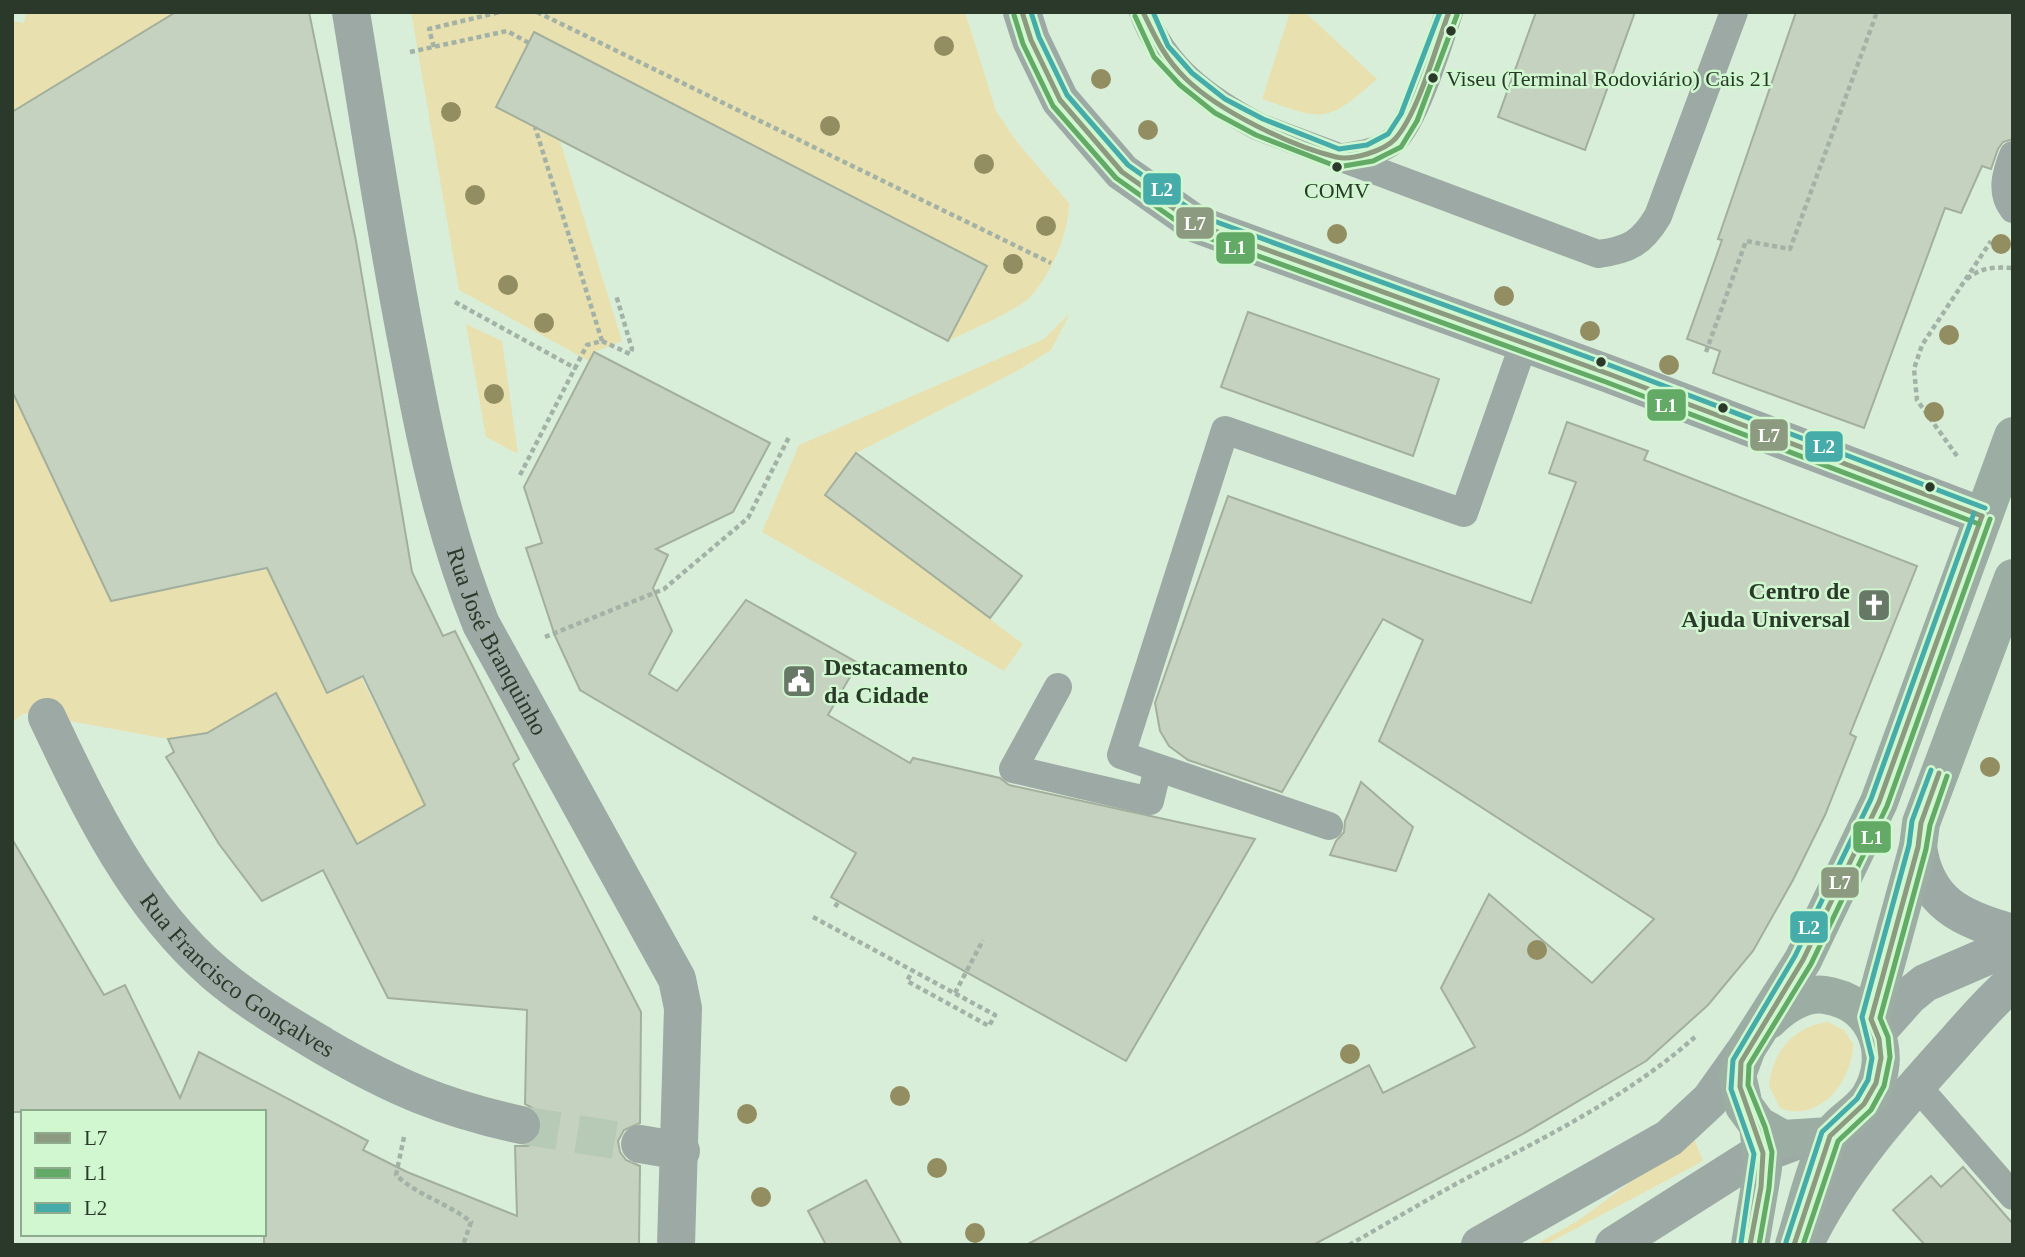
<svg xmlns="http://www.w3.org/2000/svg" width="2025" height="1257" font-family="Georgia,serif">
	<rect width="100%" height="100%" fill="#d9eed9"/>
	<g fill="#e9e0af">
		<path d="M 26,12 L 176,12 L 12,112 L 12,21 L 24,23 Z"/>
		<path d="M 411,12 L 965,12 L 996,111 L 1017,142 L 1069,203 C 1069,233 1051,275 1030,297 C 1017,311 968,331 948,341 L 560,141 L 622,341 L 594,352 L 589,361 L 459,290 Z"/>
		<path d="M 1290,12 L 1305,12 L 1377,79 C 1326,124 1324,121 1262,99 Z"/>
		<path d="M 1070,313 L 1051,350 L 1017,371 L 856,453 L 825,495 L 1023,644 L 1004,671 L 762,532 L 799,445 L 1044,339 Z"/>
		<path d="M 466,324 L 502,341 L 518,454 L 486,437 Z"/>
		<path d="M 12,391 L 111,601 L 407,541 L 413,573 L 350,602 L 288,612 L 327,692 L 361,677 L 425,805 L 357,844 L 207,733 L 168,739 L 25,713 L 12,722 Z"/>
		<path d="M 1828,1022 L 1844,1030 L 1853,1044 C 1853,1081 1818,1124 1780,1108 L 1769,1086 C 1772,1053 1793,1026 1828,1022 Z"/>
		<path d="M 1693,1136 L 1703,1161 L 1545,1245 L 1535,1245 L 1579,1220 Z"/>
	</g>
	<g fill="#c5d2c0" stroke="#a3af9d" stroke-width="2">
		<path d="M 176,12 L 309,12 L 356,241 L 412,572 L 443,636 L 455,631 L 519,759 L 513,764 L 641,1012 L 640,1123 L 624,1130 L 618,1141 L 620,1152 L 626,1160 L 640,1166 L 639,1245 L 264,1245 L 264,1112 L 12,1112 L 12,839 L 104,995 L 125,985 L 180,1098 L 199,1052 L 368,1141 L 363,1150 L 407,1172 L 517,1216 L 515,1146 L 528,1146 L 537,1139 L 542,1129 L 542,1119 L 536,1110 L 525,1104 L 527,1010 L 388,998 L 323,870 L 262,901 L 219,844 L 166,757 L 174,752 L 168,739 L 207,733 L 276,693 L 357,844 L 425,805 L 363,676 L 327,693 L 267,568 L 111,601 L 12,391 L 12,112 Z"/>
		<path d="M 1536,12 L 1635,12 L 1585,150 L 1498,117 Z"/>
		<path d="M 1796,12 L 2013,12 L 2013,139 L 2003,142 L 1998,149 L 1991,169 L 1982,166 L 1961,213 L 1945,208 L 1864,428 L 1713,373 L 1720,351 L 1687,339 L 1722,240 L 1718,239 Z"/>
		<path d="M 534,32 L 987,266 L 948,341 L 496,107 Z"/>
		<path d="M 1248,312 L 1439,379 L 1413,456 L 1221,387 Z"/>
		<path d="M 594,352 L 770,443 L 733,512 L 656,549 L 668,555 L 653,588 L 672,631 L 649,674 L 677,691 L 746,600 L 858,663 L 828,715 L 910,763 L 913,758 L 1000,778 L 1009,785 L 1255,839 L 1126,1061 L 831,897 L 856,853 L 580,690 L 555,636 L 526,548 L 542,543 L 524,487 Z"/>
		<path d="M 1567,422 L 1648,451 L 1644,460 L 1917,566 L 1850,734 L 1856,737 L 1825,815 L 1793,880 L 1753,951 L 1708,1005 L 1646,1061 L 1521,1135 L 1313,1245 L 1026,1245 L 1369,1065 L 1383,1093 L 1475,1047 L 1441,988 L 1489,894 L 1592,983 L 1654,919 L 1379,741 L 1423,640 L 1383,619 L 1282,792 L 1188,760 L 1169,746 L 1160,731 L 1155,703 L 1228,496 L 1531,603 L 1576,482 L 1549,473 Z"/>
		<path d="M 856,453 L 1022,576 L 990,618 L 825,495 Z"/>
		<path d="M 1361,782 L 1413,827 L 1396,871 L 1330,855 L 1336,841 L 1344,832 L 1345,821 Z"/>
		<path d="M 1963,1167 L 2013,1224 L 2013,1245 L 1925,1245 L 1893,1210 L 1931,1176 L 1941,1187 Z"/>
		<path d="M 866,1180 L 902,1245 L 826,1245 L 808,1211 Z"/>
	</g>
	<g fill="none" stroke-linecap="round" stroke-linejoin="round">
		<path stroke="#b6cab6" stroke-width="38" stroke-dasharray="38 19" stroke-linecap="butt" d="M 521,1125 L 640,1144"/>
		<g stroke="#a3b2a7" stroke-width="4.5" stroke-dasharray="5 3.5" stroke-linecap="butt">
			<path d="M 537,12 L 1051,263"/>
			<path d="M 434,47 L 429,29 L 500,12"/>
			<path d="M 410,52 L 507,31 L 529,43"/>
			<path d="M 1967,279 C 1981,267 1994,267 2013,268"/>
			<path d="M 455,302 L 575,368 L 587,345 L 602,341 L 535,127"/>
			<path d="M 602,341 L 630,354 L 632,349 L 616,295"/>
			<path d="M 1706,352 L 1746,241 L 1790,249 L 1877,12"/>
			<path d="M 1957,456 L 1917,400 L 1914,369 L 1922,345 L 1991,241"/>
			<path d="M 520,475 L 575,368"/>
			<path d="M 545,637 L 664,589 L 748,518 L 789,437"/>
			<path d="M 835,907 L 839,901"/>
			<path d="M 813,917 L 995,1015 L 989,1026 L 907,981 L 913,970"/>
			<path d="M 955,993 L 983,940"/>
			<path d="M 404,1137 L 396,1175 C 418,1196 448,1203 471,1222 L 463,1245"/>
			<path d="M 1349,1245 C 1395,1219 1441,1191 1488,1167 C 1560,1130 1634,1091 1695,1037"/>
		</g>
		<g stroke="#9da9a4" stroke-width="28">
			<path d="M 1143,12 C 1164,69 1207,99 1259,127 L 1598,254 C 1629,250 1642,243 1658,216 L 1734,12"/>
			<path d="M 2013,155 C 2006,173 2000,192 2013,209"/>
			<path d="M 1338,158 C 1356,155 1379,153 1394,140 C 1415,121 1439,42 1449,12"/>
			<path d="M 1058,687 L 1013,769 L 1150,801 L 1158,768"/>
			<path d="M 1329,826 L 1121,755 L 1225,430 L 1464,513 L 1524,343"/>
			<path d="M 1916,1085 L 2013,1196"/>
		</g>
		<g stroke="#9da9a4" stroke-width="38">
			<path d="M 1022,12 L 1031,40 L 1060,100 L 1122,172 L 1196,224 L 1609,374 L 1982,516"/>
			<path id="s1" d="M 47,717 C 90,808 137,906 215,973 C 249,1002 287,1024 325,1047 C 394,1087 443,1108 521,1125"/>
			<path d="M 1918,847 C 1926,903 1961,919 2013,933"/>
			<path d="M 1877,1032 L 1909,996 L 1925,983 L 2013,945"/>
			<path d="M 640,1144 L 681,1151"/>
			<path d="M 1804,1245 C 1840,1170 1895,1109 1950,1048 C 1971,1025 1989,1002 2013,982"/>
		</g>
		<g stroke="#9da9a4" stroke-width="38">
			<path id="s2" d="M 351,12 C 370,128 387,243 410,358 C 427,449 446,537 481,624 L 677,979 L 683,1008 L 676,1245"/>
			<path d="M 1480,1245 L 1669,1138 L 1710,1100 L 1747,1048"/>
			<path d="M 1614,1245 L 1753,1157 L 1791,1143"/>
		</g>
		<g stroke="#9cada3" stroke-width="38">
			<path d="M 1871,1019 L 1918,847 L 1921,823 L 2013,578"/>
			<path d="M 1769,1020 C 1783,1006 1804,992 1825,995 C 1875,1002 1895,1054 1870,1096 C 1860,1113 1838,1122 1830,1138 C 1813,1170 1805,1211 1794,1245"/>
			<path d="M 1830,1136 L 1783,1139 L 1758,1125 L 1744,1106 L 1737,1075 L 1747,1048 L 1803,960 L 1879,802 L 2013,436"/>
			<path d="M 1750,1245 L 1763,1168 L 1758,1125"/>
		</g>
		<g stroke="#d0f7d0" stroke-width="10">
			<g id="bus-1">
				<path d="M 1022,12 L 1031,40 L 1060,100 L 1122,172 L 1196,224 L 1609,374 L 1982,516"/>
				<path d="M 1143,12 C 1155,37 1165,59 1186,79 C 1219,111 1291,146 1336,157 C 1351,161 1384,151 1395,139 C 1418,114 1436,46 1449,12"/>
				<path d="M 1750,1245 L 1761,1187 L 1763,1153 L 1740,1087 L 1741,1062 L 1803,960 L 1879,802 L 1982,516"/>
				<path d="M 1794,1245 L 1830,1136 L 1864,1104 L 1876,1083 L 1881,1058 L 1879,1039 L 1871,1019 L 1918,847 L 1921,823 L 1939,773"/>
			</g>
		</g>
		<g stroke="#d0f7d0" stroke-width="10">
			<g id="bus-2">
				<path d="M 1014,15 L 1023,44 L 1053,106 L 1116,178 L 1192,232 L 1606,382 L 1979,524"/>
				<path d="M 1135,16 L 1154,57 L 1180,85 L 1215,113 L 1256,135 L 1338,167 L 1373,161 L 1401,147 L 1417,121 L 1457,15"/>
				<path d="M 1759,1245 L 1769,1188 L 1772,1152 L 1765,1127 L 1748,1085 L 1749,1065 L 1811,964 L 1887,806 L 1990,519"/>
				<path d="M 1803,1245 L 1838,1141 L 1871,1110 L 1884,1086 L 1890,1057 L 1888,1037 L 1880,1018 L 1926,849 L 1930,825 L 1947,776"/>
			</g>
		</g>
		<g stroke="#d0f7d0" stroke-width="10">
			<g id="bus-3">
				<path d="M 1031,12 L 1039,37 L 1067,95 L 1128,165 L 1200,216 L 1612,366 L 1985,508"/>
				<path d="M 1153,12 L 1168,46 L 1192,73 L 1225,99 L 1263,119 L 1339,149 L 1367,145 L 1388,134 L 1401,114 L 1440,12"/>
				<path d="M 1786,1242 L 1822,1132 L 1857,1099 L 1868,1080 L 1872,1058 L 1862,1017 L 1909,845 L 1912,821 L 1931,770"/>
				<path d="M 1741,1243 L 1754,1154 L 1731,1089 L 1733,1060 L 1795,956 L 1871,799 L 1974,513"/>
			</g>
		</g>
		<use href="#bus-1" stroke="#8c9a7f" stroke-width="5"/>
		<use href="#bus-2" stroke="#62aa66" stroke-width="5"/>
		<use href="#bus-3" stroke="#45aca9" stroke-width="5"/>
	</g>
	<g fill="#928e62">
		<circle cx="944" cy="46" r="10"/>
		<circle cx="1101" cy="79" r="10"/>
		<circle cx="451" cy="112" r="10"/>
		<circle cx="830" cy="126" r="10"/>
		<circle cx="1148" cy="130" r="10"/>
		<circle cx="984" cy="164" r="10"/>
		<circle cx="475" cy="195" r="10"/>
		<circle cx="1046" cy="226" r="10"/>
		<circle cx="1337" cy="234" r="10"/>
		<circle cx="2001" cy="244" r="10"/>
		<circle cx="1013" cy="264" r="10"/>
		<circle cx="508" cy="285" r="10"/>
		<circle cx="1504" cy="296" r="10"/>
		<circle cx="544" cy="323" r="10"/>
		<circle cx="1590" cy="331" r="10"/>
		<circle cx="1949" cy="335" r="10"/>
		<circle cx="1669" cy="365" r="10"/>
		<circle cx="494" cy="394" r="10"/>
		<circle cx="1934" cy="412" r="10"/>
		<circle cx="1990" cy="767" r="10"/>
		<circle cx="1537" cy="950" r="10"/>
		<circle cx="1350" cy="1054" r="10"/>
		<circle cx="900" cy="1096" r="10"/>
		<circle cx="747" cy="1114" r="10"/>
		<circle cx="937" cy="1168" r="10"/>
		<circle cx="761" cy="1197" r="10"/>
		<circle cx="975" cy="1233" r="10"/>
	</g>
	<defs>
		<g id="church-square" transform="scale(1.75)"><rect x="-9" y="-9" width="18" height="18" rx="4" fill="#677867" stroke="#d0f7d0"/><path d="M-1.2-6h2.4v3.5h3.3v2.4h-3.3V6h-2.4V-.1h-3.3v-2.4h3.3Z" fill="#fff"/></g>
		<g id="civic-square" transform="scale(1.75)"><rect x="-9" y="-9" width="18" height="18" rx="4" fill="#677867" stroke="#d0f7d0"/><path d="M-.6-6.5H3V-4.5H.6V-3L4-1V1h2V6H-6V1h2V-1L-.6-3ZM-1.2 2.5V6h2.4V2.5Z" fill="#fff"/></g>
	</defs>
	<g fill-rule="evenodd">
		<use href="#church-square" x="1874" y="605"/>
		<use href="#civic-square" x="799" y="681"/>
	</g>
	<g fill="#2a392a" stroke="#d0f7d0" stroke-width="2.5">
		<circle cx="1451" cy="31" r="6"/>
		<circle cx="1433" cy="78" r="6"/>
		<circle cx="1337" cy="167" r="6"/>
		<circle cx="1601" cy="362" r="6"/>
		<circle cx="1723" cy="408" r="6"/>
		<circle cx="1930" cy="487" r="6"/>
	</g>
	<g text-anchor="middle" stroke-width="5" stroke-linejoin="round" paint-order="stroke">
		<g font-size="22" fill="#2a392a" stroke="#d0f7d0" text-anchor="start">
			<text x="1446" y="86">Viseu (Terminal Rodoviário) Cais 21</text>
			<text x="1337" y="198" text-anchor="middle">COMV</text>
		</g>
		<g font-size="24" font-weight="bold" fill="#2a392a" stroke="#d0f7d0" text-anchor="end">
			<text x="1850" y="599">Centro de<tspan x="1850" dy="28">Ajuda Universal</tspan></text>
			<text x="824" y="675" text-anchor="start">Destacamento<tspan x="824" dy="28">da Cidade</tspan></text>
		</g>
		<g font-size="24" fill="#2a392a" stroke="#d0f7d0">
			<text dy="8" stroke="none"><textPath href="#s2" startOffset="649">Rua José Branquinho</textPath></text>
			<text dy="8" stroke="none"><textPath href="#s1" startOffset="327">Rua Francisco Gonçalves</textPath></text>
		</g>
	</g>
	<g stroke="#d0f7d0" stroke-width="2.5">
		<rect x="1142" y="172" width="40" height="34" rx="7" fill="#45aca9"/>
		<rect x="1175" y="206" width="40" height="34" rx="7" fill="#8c9a7f"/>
		<rect x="1215" y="231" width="41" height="34" rx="7" fill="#62aa66"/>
		<rect x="1646" y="388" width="41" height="34" rx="7" fill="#62aa66"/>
		<rect x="1749" y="418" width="40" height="34" rx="7" fill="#8c9a7f"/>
		<rect x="1804" y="430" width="40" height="33" rx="7" fill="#45aca9"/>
		<rect x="1852" y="820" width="40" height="34" rx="7" fill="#62aa66"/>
		<rect x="1820" y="866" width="40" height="33" rx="7" fill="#8c9a7f"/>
		<rect x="1789" y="910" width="40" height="34" rx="7" fill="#45aca9"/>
	</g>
	<g font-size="19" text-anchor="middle" font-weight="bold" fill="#fff">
		<text x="1162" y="196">L2</text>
		<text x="1195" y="230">L7</text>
		<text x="1235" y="254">L1</text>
		<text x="1666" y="412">L1</text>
		<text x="1769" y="442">L7</text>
		<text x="1824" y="453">L2</text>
		<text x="1872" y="844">L1</text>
		<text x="1840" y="889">L7</text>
		<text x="1809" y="934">L2</text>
	</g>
	<rect width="2025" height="1257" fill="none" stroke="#2a392a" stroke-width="28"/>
	<rect x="21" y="1110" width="245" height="126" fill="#d0f7d0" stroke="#8eab8e" stroke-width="2"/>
	<rect x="35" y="1133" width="35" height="10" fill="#8c9a7f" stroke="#8eab8e" stroke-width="2"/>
	<text x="84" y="1145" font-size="21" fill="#2a392a">L7</text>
	<rect x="35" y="1168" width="35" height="10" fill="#62aa66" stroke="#8eab8e" stroke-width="2"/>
	<text x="84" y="1180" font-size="21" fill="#2a392a">L1</text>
	<rect x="35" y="1203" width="35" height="10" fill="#45aca9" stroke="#8eab8e" stroke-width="2"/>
	<text x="84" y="1215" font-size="21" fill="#2a392a">L2</text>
</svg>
